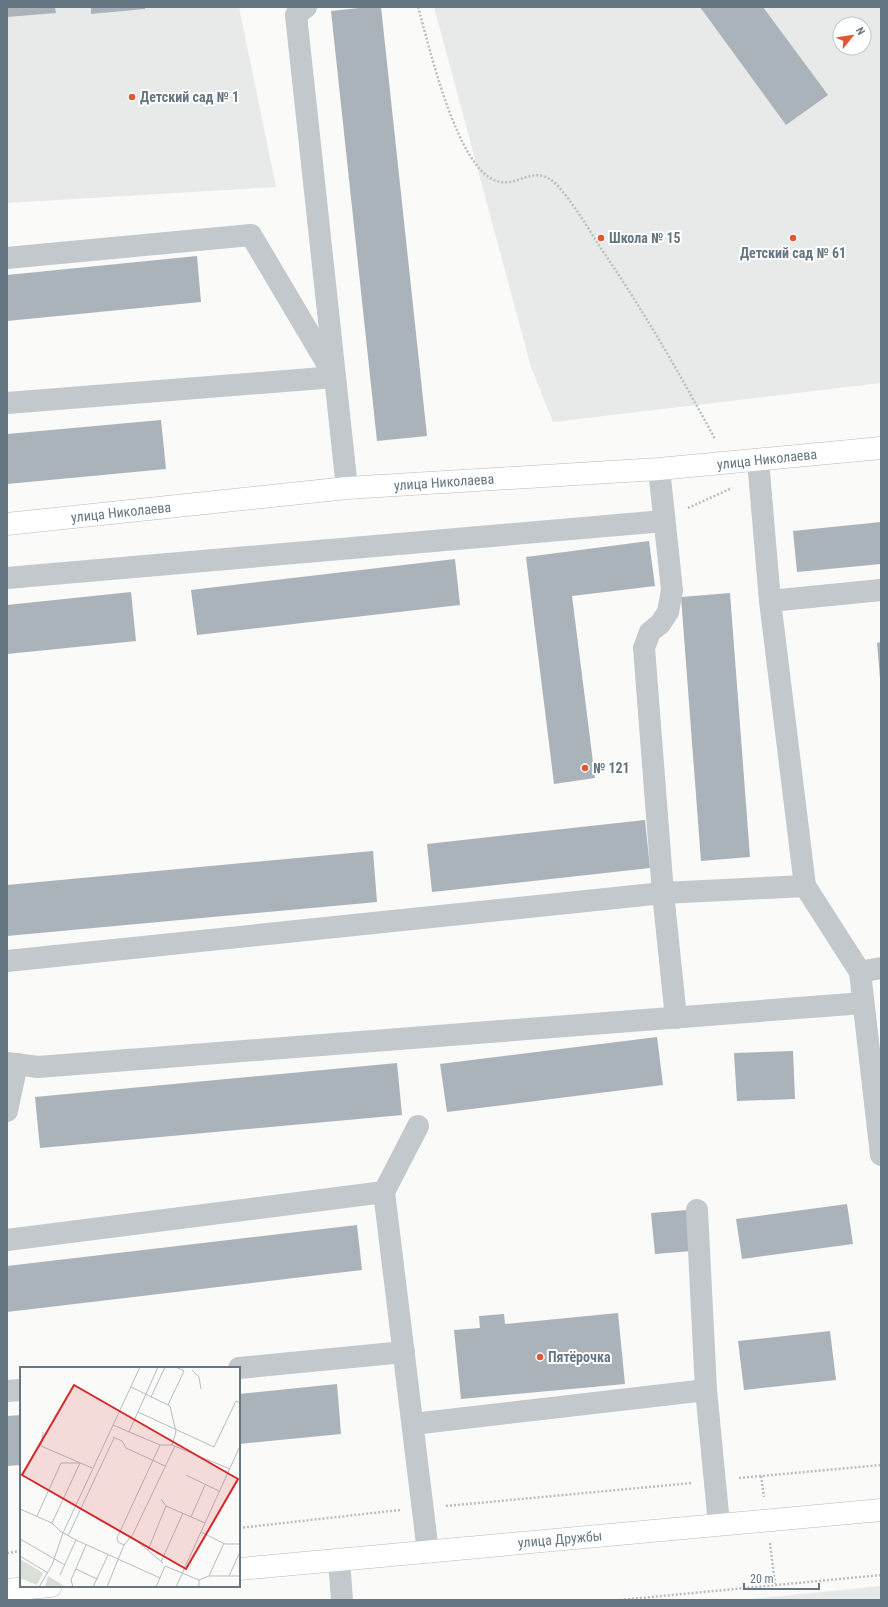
<svg xmlns="http://www.w3.org/2000/svg" width="888" height="1607" font-family="'Roboto Condensed',sans-serif">
	<rect width="100%" height="100%" fill="#fafaf8"/>
	<g fill="#e8e9e9" fill-rule="evenodd">
		<path d="M 7,7 L 239,7 L 276,187 L 7,203 Z"/>
		<path d="M 434,7 L 881,7 L 881,383 L 553,422 L 531,367 ZM 840,24 L 864,24 L 864,48 L 840,48 Z"/>
		<path d="M 881,1586 L 881,1600 L 741,1600 Z"/>
	</g>
	<g fill="#aab3b9">
		<path d="M 7,7 L 55,7 L 56,13 L 7,17 Z"/>
		<path d="M 91,7 L 145,7 L 145,9 L 91,14 Z"/>
		<path d="M 368,7 L 381,7 L 427,436 L 377,441 L 331,11 Z"/>
		<path d="M 700,7 L 763,7 L 828,95 L 786,125 Z"/>
		<path d="M 197,256 L 201,302 L 7,321 L 7,275 Z"/>
		<path d="M 161,420 L 166,469 L 7,484 L 7,434 Z"/>
		<path d="M 881,522 L 881,564 L 797,572 L 793,531 Z"/>
		<path d="M 649,541 L 655,586 L 572,596 L 595,778 L 554,784 L 526,557 Z"/>
		<path d="M 455,559 L 460,605 L 197,635 L 191,590 Z"/>
		<path d="M 131,592 L 136,641 L 7,654 L 7,605 Z"/>
		<path d="M 730,593 L 750,857 L 701,861 L 681,597 Z"/>
		<path d="M 881,642 L 881,679 L 880,679 L 877,643 Z"/>
		<path d="M 645,820 L 650,868 L 432,892 L 427,844 Z"/>
		<path d="M 373,851 L 377,902 L 7,936 L 7,885 Z"/>
		<path d="M 657,1037 L 663,1085 L 447,1112 L 440,1064 Z"/>
		<path d="M 793,1051 L 795,1099 L 737,1101 L 734,1053 Z"/>
		<path d="M 397,1063 L 402,1115 L 40,1148 L 35,1097 Z"/>
		<path d="M 847,1204 L 853,1244 L 742,1259 L 736,1219 Z"/>
		<path d="M 688,1210 L 692,1251 L 655,1254 L 651,1213 Z"/>
		<path d="M 357,1225 L 362,1270 L 7,1312 L 7,1266 Z"/>
		<path d="M 618,1313 L 625,1384 L 461,1399 L 454,1330 L 480,1328 L 479,1316 L 504,1314 L 505,1324 Z"/>
		<path d="M 830,1331 L 836,1380 L 744,1390 L 738,1341 Z"/>
		<path d="M 337,1384 L 341,1434 L 239,1444 L 239,1394 Z"/>
		<path d="M 21,1415 L 21,1465 L 7,1466 L 7,1416 Z"/>
	</g>
	<g fill="none" stroke-linecap="round" stroke-linejoin="round">
		<g stroke="#b5babe" stroke-width="23">
			<g id="major">
				<path d="M 7,524 L 347,488 L 659,469 L 881,448"/>
				<path d="M 239,1569 L 881,1510"/>
				<path d="M 7,1590 L 51,1586"/>
			</g>
		</g>
		<g stroke="#bbbfc2" stroke-width="2.5" stroke-dasharray="2 2" stroke-linecap="butt">
			<path d="M 418,7 C 429,45 457,170 497,181 C 519,188 534,162 557,185 C 574,204 588,228 602,250 C 643,310 680,374 715,439"/>
			<path d="M 688,508 L 732,488"/>
			<path d="M 761,1476 L 764,1497"/>
			<path d="M 739,1478 L 881,1465"/>
			<path d="M 446,1506 L 692,1483"/>
			<path d="M 239,1528 L 400,1510"/>
			<path d="M 770,1543 L 775,1584"/>
			<path d="M 7,1553 L 21,1551"/>
			<path d="M 620,1600 L 881,1575"/>
		</g>
		<g stroke="#c3c8cc" stroke-width="22">
			<path d="M 306,7 L 296,15 L 347,488"/>
			<path d="M 7,258 L 251,235 L 335,377 L 7,403"/>
			<path d="M 758,460 L 770,601 L 805,886 L 860,972"/>
			<path d="M 659,469 L 672,590 L 668,612 L 660,624 L 650,632 L 644,648 L 663,893 L 676,1018"/>
			<path d="M 7,578 L 664,521"/>
			<path d="M 770,601 L 881,590"/>
			<path d="M 7,961 L 663,893 L 805,886"/>
			<path d="M 881,968 L 860,972 L 881,1155"/>
			<path d="M 7,1063 L 38,1067 L 863,1003"/>
			<path d="M 7,1111 L 17,1064"/>
			<path d="M 418,1126 L 384,1192 L 428,1552"/>
			<path d="M 697,1210 L 706,1390 L 719,1524"/>
			<path d="M 7,1240 L 384,1192"/>
			<path d="M 239,1368 L 404,1352"/>
			<path d="M 7,1391 L 21,1390"/>
			<path d="M 413,1424 L 706,1390"/>
			<path d="M 339,1560 L 342,1600"/>
		</g>
		<use href="#major" stroke="#fff" stroke-width="22"/>
	</g>
	<g fill="#e4572e" stroke="#fff" stroke-width="1.5">
		<circle cx="132" cy="97" r="4"/>
		<circle cx="601" cy="238" r="4"/>
		<circle cx="793" cy="238" r="4"/>
		<circle cx="585" cy="768" r="4"/>
		<circle cx="540" cy="1357" r="4"/>
	</g>
	<g text-anchor="middle" stroke-width="4" stroke-linejoin="round" paint-order="stroke">
		<g font-size="14" font-weight="bold" fill="#657683" stroke="#fff" text-anchor="start">
			<text x="140" y="102">Детский сад № 1</text>
			<text x="609" y="243">Школа № 15</text>
			<text x="793" y="258" text-anchor="middle">Детский сад № 61</text>
			<text x="593" y="773">№ 121</text>
			<text x="548" y="1362">Пятёрочка</text>
		</g>
		<g font-size="14" fill="#657683" stroke="#fff">
			<text transform="translate(767 459) rotate(-6)" y="5">улица Николаева</text>
			<text transform="translate(444 482) rotate(-4)" y="5">улица Николаева</text>
			<text transform="translate(121 512) rotate(-6)" y="5">улица Николаева</text>
			<text transform="translate(560 1539) rotate(-5)" y="5">улица Дружбы</text>
		</g>
	</g>
	<g transform="translate(20 1367)">
		<rect width="220" height="220" fill="#fafaf8"/>
		<path d="M 0,192 L 23,206 L 17,218 L 0,211 ZM 28,209 L 46,220 L 25,220 Z" fill="#dadfd7"/>
		<path fill="none" stroke="#b5bdc2" stroke-width="1" d="M 172,3 L 179,10 L 181,22M 111,20 L 150,39 L 156,65 L 152,78 L 210,102M 131,30 L 145,0M 148,38 L 164,4 L 156,0M 118,45 L 194,80 L 216,34 L 220,36M 93,58 L 140,78 L 152,78M 23,65 L 21,79 L 72,101M 109,65 L 138,0M 93,70 L 102,74 L 106,81 L 145,99M 166,108 L 199,124M 141,132 L 146,139 L 185,156M 0,142 L 32,156 L 40,164 L 56,173 L 140,211M 17,149 L 41,96 L 60,96 L 32,156M 171,150 L 185,118M 181,165 L 205,177 L 220,177M 48,169 L 94,71M 111,169 L 143,196M 0,172 L 45,198M 104,178 L 98,175 L 97,171 L 140,78M 128,183 L 146,139M 0,189 L 28,206M 141,195 L 163,146M 56,202 L 77,212M 40,208 L 56,173M 189,209 L 204,176M 209,209 L 220,185M 179,213 L 189,209 L 220,209M 19,220 L 32,198 L 43,166 L 120,0M 53,220 L 51,213 L 66,178M 73,220 L 88,188M 87,220 L 104,178 L 113,167 L 155,79M 136,220 L 145,199 L 179,213 L 179,220M 156,220 L 220,79"/>
		<path fill="#d62828" fill-opacity="0.15" stroke="#d62828" stroke-width="2" d="M 54,18 L 218,112 L 166,202 L 2,108 Z"/>
		<rect width="220" height="220" fill="none" stroke="#657683" stroke-width="2"/>
	</g>
	<rect width="888" height="1607" fill="none" stroke="#657683" stroke-width="16"/>
	<g transform="translate(852 36) rotate(60)"><circle r="19" fill="#ffffff" stroke="#c1c8cd"/>
	<path d="M0-3L7 15L0 10L-7 15Z" fill="#e4572e"/>
	<text y="-6" font-size="11" font-weight="bold" text-anchor="middle" fill="#657683">N</text>
	</g>
	<path d="M744 1583v6h75v-6" fill="none" stroke="#657683" stroke-width="2"/>
	<text x="750" y="1583" font-size="12" fill="#657683" stroke="#ffffff" stroke-width="3" paint-order="stroke">20 m</text>
</svg>
